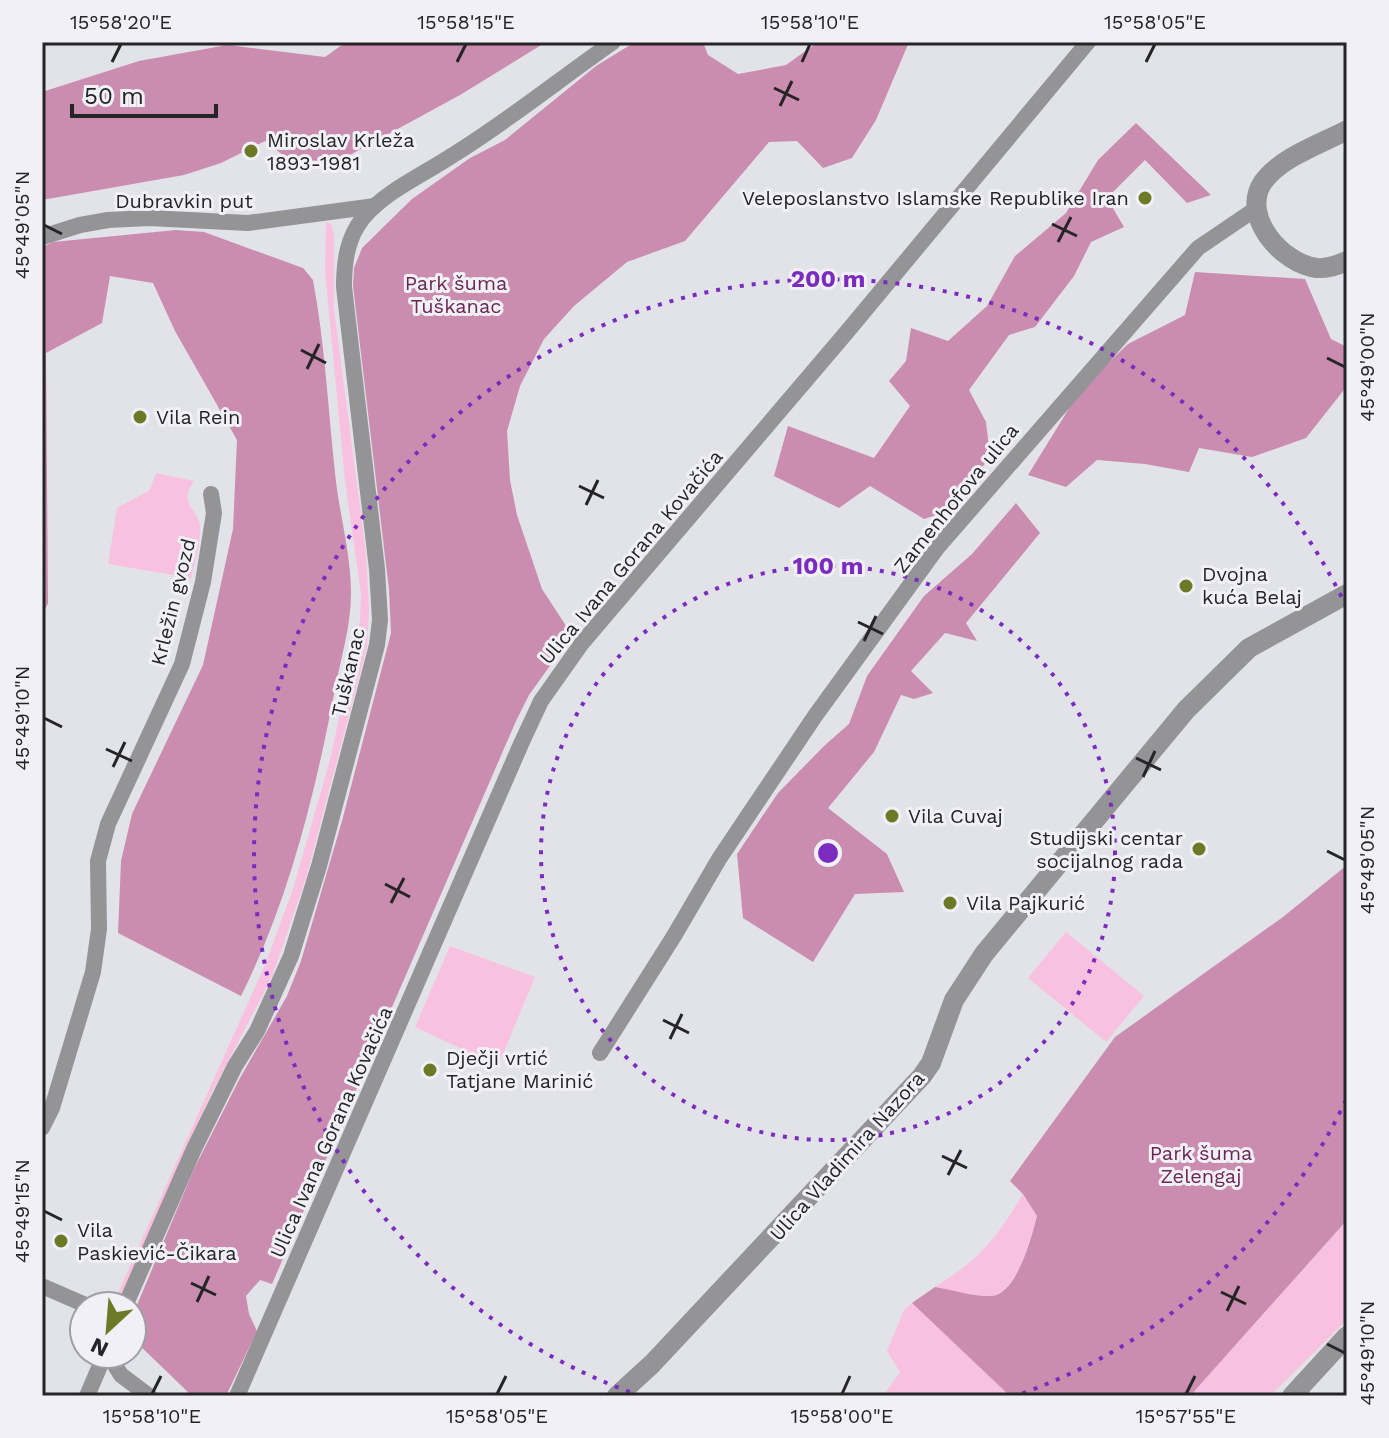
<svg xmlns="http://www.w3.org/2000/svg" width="1389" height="1438" font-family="'Work Sans',sans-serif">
	<rect width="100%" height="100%" fill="#e2e3e9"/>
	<g fill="#f8c1df">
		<path d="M 326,222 L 331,224 L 334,234 L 334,309 L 366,553 L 369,608 L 367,647 L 306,878 L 272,977 L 209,1098 L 121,1297 L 117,1295 L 265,965 L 293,889 L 330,760 L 360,620 L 361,594 L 345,481 L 325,271 Z"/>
		<path d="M 156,473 L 194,481 C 177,506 198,506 200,527 C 201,543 194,563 191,578 L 108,564 L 117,508 L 150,490 Z"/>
		<path d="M 1066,932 L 1144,996 L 1106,1042 L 1028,978 Z"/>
		<path d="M 450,946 L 535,977 L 498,1066 L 415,1027 Z"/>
		<path d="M 1023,1194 L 1037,1216 C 1032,1235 1017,1294 992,1296 C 975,1297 953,1290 935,1287 C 980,1259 996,1239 1023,1194 Z"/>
		<path d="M 1347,1220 L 1347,1320 L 1270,1396 L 1190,1396 Z"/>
		<path d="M 912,1303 L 1010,1396 L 883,1396 L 900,1372 L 887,1351 L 904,1310 Z"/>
	</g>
	<g fill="#ca8caf">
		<path d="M 346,42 L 546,42 L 460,95 L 337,162 L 288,159 L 265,141 L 221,163 L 184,175 L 42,200 L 42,92 L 139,61 L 227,45 L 325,57 Z"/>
		<path d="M 635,42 L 703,42 L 708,55 L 738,74 L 786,65 L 818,42 L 909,42 L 876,120 L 852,158 L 823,168 L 797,141 L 769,142 L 685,241 L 627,262 L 574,306 L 544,339 L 520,386 L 507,431 L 510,480 L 517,515 L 542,589 L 572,635 L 529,695 L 516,721 L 272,1284 L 260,1280 L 246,1296 L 249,1314 L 257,1331 L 226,1396 L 192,1396 L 132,1338 L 132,1317 L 194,1169 L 240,1078 L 287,996 L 301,961 L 342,821 L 391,633 L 389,590 L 353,286 L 354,268 L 362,248 L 412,199 L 470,158 L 505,140 L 596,66 Z"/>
		<path d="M 1136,123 L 1211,195 L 1187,203 L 1145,160 L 1107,198 L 1124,227 L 1091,242 L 1074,276 L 1035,327 L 1009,335 L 969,390 L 986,422 L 990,456 L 952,510 L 924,519 L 870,486 L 839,508 L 774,476 L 788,426 L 874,458 L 910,406 L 889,381 L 906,361 L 911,328 L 948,341 L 987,306 L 1015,256 L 1066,213 L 1098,160 Z"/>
		<path d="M 176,230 L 204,232 L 303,268 L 313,280 C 325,344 328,408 335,473 C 339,513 351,553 351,593 C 351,626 341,657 335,689 C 315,794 289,900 241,996 L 118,933 L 121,861 L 132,814 L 203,665 L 233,529 L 237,440 L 175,331 L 153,283 L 110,276 L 102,323 L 46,353 L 48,603 L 42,616 L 42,247 L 53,242 Z"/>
		<path d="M 1195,272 L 1305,279 L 1331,339 L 1347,347 L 1347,386 L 1306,438 L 1252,457 L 1199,448 L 1189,472 L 1145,464 L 1097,460 L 1066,487 L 1028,475 L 1081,389 L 1128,344 L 1185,315 Z"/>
		<path d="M 1016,503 L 1040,533 L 966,623 L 977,641 L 945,633 L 911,671 L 933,693 L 914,699 L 901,695 L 874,752 L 828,808 L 887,854 L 904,892 L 855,894 L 813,962 L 743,918 L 737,854 L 778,793 L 824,746 L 849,724 L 867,676 L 924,596 L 972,554 Z"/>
		<path d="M 1347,865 L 1347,1220 L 1190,1396 L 1010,1396 L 912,1303 L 935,1287 C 953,1290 974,1297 992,1296 C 1017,1294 1032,1236 1037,1216 L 1023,1194 L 1010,1181 L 1115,1037 L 1283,917 Z"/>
	</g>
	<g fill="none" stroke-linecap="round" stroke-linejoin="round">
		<g stroke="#949395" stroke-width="16">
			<path d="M 42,237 L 80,225 L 108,220 L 149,218 L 248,223 L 375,206"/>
			<path d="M 600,1053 L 674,936 L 719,859 L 815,716 L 937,548 L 1198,248 L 1257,208"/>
			<path d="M 42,1128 L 52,1108 L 93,972 L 99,929 L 98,861 L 108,824 L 182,664 L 203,582 L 214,513 L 211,494"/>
			<path d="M 42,1286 L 88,1306"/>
			<path d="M 125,1306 L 194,1149 L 235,1066 L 257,1031 L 291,956 L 319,866 L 377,645 L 380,620 L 377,569 L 344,287 C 344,262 347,238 363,218 C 387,190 423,175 453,155 C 508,121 560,79 613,42"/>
			<path d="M 108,1354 L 121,1375 L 149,1396"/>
			<path d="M 87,1396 L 105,1354"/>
			<path d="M 237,1396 L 521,744 L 541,701 L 582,643 L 846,333 L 1088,42"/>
		</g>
		<g stroke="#949395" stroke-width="20">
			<path d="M 1347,130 C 1321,144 1281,157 1263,182 C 1240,216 1282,264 1317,268 C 1328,269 1338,265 1347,261"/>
			<path d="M 617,1396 L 652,1364 L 922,1076 L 931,1063 L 954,1000 L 984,954 L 1186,710 L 1249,648 L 1347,594"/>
			<path d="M 1292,1396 L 1347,1336"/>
		</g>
	</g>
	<path fill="none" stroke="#252527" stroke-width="3" d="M 112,62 L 121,44M 457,62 L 466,44M 802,62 L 810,44M 1146,62 L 1155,44M 774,88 L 799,100M 780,106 L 792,81M 1052,224 L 1077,236M 44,225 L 62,234M 1058,242 L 1071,217M 301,350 L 326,363M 1327,358 L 1345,367M 307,369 L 319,344M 579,486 L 604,498M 586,505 L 598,480M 858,622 L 883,634M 864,641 L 876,616M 44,718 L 62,727M 106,749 L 132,761M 1136,758 L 1161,770M 113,767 L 125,742M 1143,777 L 1155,751M 1327,851 L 1345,860M 385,884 L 410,897M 391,903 L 404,878M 663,1020 L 689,1033M 670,1039 L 682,1014M 942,1156 L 967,1168M 948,1175 L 961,1150M 44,1211 L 62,1220M 191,1283 L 216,1295M 1221,1292 L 1246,1304M 197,1302 L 209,1276M 1227,1311 L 1239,1286M 1327,1344 L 1345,1353M 152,1394 L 161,1376M 497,1394 L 506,1376M 842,1394 L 850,1376M 1186,1394 L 1195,1376"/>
	<g fill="none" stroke="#7b2cbf" stroke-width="4" stroke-dasharray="4 8">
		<circle cx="828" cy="853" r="287"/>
		<path d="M1346 1100A574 574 0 0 1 1015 1396M641 1396A574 574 0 1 1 1346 606"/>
	</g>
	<g fill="#6c7926" stroke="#f0f0f6" stroke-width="3">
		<circle cx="251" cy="151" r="8"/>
		<circle cx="1145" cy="198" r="8"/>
		<circle cx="140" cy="417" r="8"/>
		<circle cx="1186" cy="586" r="8"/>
		<circle cx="892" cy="816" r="8"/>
		<circle cx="1199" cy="849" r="8"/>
		<circle cx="950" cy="903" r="8"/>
		<circle cx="430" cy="1070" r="8"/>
		<circle cx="61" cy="1241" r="8"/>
	</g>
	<g text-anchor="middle" stroke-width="6" stroke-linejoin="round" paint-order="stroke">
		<g font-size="20" fill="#252527" stroke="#f0f0f6" text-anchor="start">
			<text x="267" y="147">Miroslav Krleža<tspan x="267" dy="23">1893-1981</tspan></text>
			<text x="1129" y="205" text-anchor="end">Veleposlanstvo Islamske Republike Iran</text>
			<text x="156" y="424">Vila Rein</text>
			<text x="1202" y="581">Dvojna<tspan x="1202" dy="23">kuća Belaj</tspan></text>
			<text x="908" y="823">Vila Cuvaj</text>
			<text x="1183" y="845" text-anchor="end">Studijski centar<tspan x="1183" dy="23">socijalnog rada</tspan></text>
			<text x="966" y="910">Vila Pajkurić</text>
			<text x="446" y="1065">Dječji vrtić<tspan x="446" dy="23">Tatjane Marinić</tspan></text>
			<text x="77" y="1237">Vila<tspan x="77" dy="23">Paskiević-Čikara</tspan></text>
		</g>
		<g font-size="20" fill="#252527" stroke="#f0f0f6">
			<text x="184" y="208">Dubravkin put</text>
			<text transform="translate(956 498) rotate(-51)" y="7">Zamenhofova ulica</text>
			<text transform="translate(631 557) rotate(-50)" y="7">Ulica Ivana Gorana Kovačića</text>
			<text transform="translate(173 602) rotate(-76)" y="7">Krležin gvozd</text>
			<text transform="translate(348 672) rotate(-77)" y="7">Tuškanac</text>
			<text transform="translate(331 1132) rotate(-66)" y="7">Ulica Ivana Gorana Kovačića</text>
			<text transform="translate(847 1156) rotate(-48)" y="7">Ulica Vladimira Nazora</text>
		</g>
		<g font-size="20" fill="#6d2552" stroke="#f0f0f6">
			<text x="456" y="290">Park šuma<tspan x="456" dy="23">Tuškanac</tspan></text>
			<text x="1201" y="1160">Park šuma<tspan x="1201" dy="23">Zelengaj</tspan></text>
		</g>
	</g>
	<circle cx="828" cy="853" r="12" fill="#7b2cbf" stroke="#f0f0f6" stroke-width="4"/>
	<g font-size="24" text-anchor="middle" font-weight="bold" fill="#7b2cbf" stroke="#f0f0f6" stroke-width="6" stroke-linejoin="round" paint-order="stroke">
		<text x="828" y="287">200 m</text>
		<text x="828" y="574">100 m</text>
	</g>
	<rect width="1389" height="1438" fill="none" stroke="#f0f0f6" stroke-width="88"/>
	<g transform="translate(108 1330) rotate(206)"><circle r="38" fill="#f0f0f6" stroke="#9f9fa3" stroke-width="2"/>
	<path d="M0-6L14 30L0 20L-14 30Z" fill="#6c7926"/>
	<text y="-12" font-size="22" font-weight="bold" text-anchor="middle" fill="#252527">N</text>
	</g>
	<path d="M72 104v12h144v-12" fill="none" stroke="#252527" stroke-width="4"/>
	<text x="84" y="104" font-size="24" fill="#252527" stroke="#f0f0f6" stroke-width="6" paint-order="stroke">50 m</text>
	<rect x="44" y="44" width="1301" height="1350" fill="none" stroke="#252527" stroke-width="3"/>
	<g font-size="20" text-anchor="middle" fill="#252527">
		<text x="121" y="29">15°58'20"E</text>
		<text x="466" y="29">15°58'15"E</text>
		<text x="810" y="29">15°58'10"E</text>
		<text x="1155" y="29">15°58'05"E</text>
		<text transform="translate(22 225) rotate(-90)" y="7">45°49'05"N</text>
		<text transform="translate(1367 367) rotate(-90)" y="7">45°49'00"N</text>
		<text transform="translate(22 718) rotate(-90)" y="7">45°49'10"N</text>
		<text transform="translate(1367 860) rotate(-90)" y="7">45°49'05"N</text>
		<text transform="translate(22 1211) rotate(-90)" y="7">45°49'15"N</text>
		<text transform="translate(1367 1353) rotate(-90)" y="7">45°49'10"N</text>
		<text x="152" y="1423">15°58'10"E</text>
		<text x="497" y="1423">15°58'05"E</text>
		<text x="842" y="1423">15°58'00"E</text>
		<text x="1186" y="1423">15°57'55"E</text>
	</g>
</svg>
